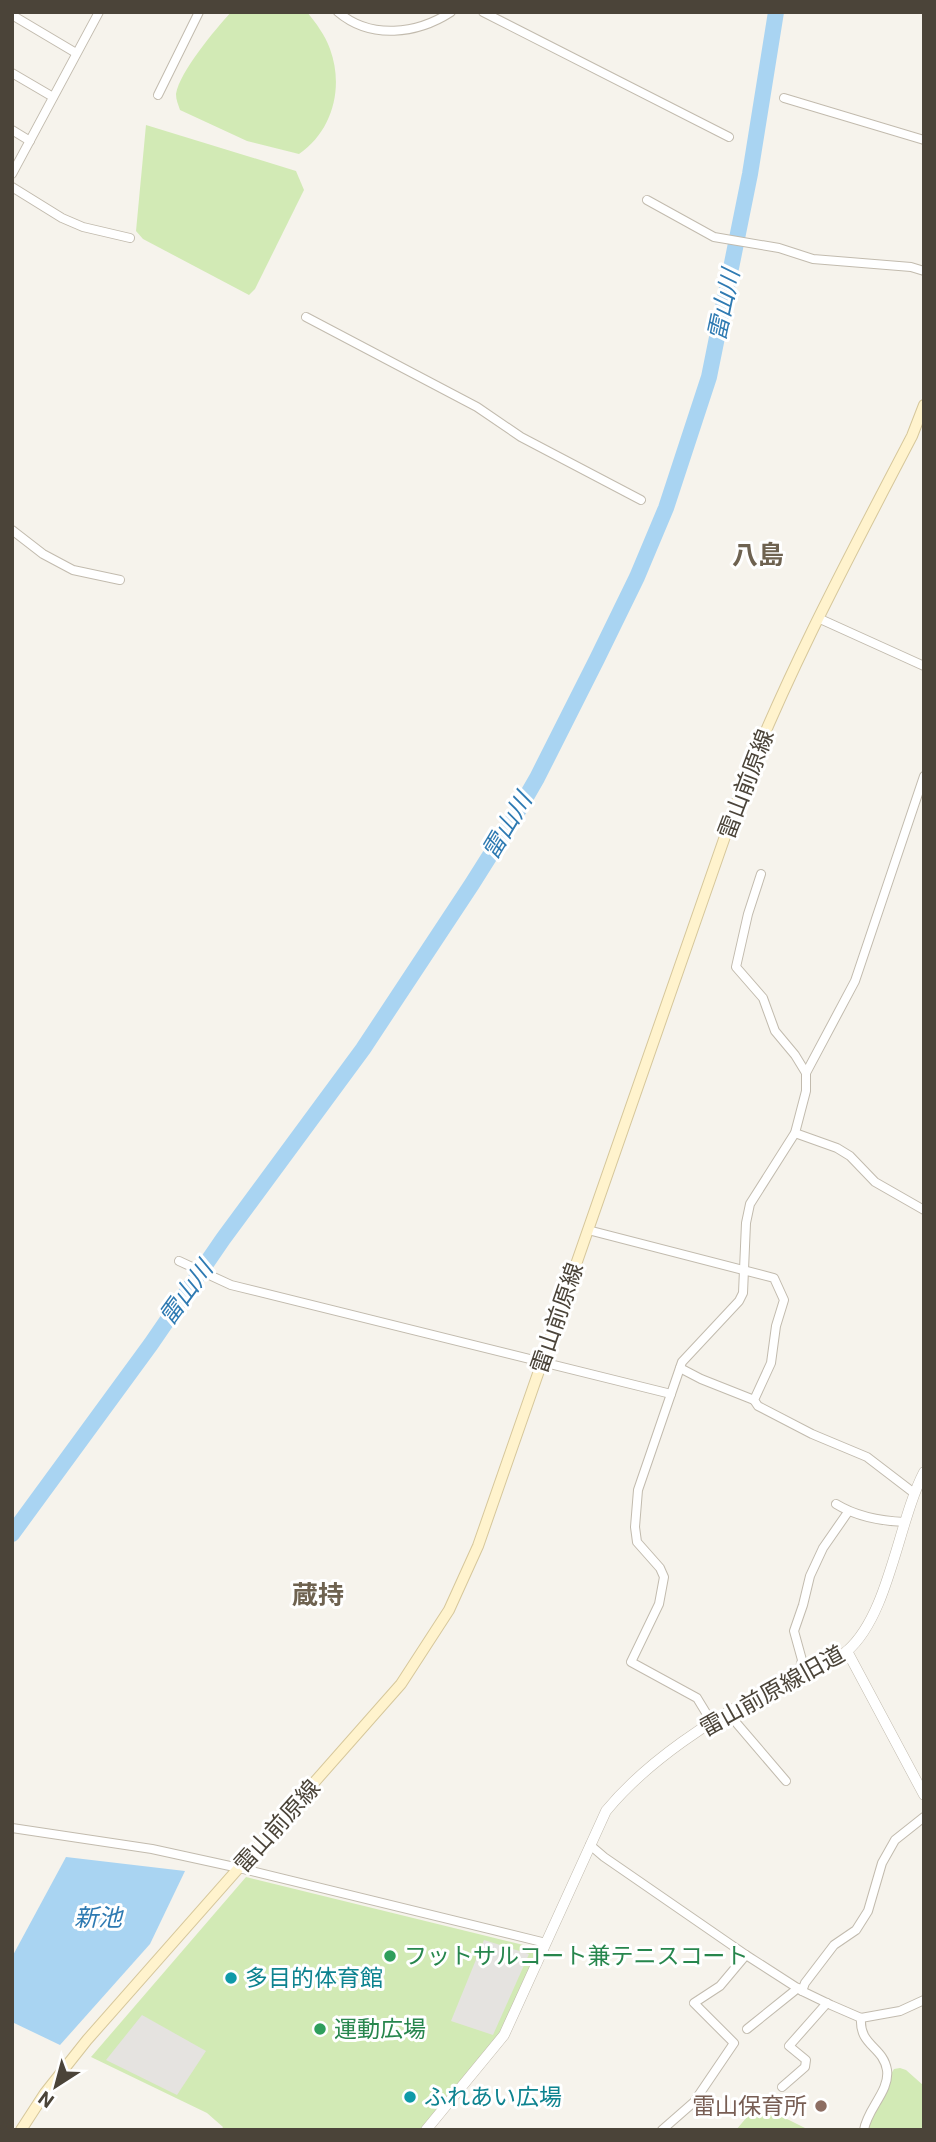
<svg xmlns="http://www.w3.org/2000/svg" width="936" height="2142" font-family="Roboto,'Noto Sans JP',sans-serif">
	<rect width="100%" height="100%" fill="#f6f3ec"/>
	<g fill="#d2eab5">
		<path d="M 231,12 L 307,12 C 316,23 325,35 330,49 C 344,87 333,131 299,154 L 247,141 L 180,110 C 178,104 176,100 176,94 C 180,71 215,30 231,12 Z"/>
		<path d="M 146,125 L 296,171 L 304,190 L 255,289 L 249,295 L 143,239 L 136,231 Z"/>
		<path d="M 246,1877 L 540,1949 L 501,2034 L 423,2130 L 221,2130 L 223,2127 L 207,2113 L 91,2057 Z"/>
		<path d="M 900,2068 L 906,2070 L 924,2086 L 924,2130 L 868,2130 L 870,2120 L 888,2090 L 891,2074 L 894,2069 Z"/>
		<path d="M 756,2112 L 779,2115 L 809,2130 L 736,2130 L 747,2117 Z"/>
	</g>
	<g fill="#e5e3e0">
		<path d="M 484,1940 L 529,1954 L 493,2035 L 451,2021 Z"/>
		<path d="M 142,2015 L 206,2051 L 177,2095 L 106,2060 Z"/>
	</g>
	<path fill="#a9d4f2" d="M 66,1857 L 185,1871 L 150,1944 L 60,2045 L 12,2022 L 12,1957 Z"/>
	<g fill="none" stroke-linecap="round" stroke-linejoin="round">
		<path stroke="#a9d4f2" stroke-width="16" d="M 12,1534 L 151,1344 L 223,1239 L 363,1049 L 472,884 L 518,811 L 537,778 L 597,659 L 637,577 L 666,508 L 709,377 L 750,174 L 776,12"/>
		<g stroke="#c2bbae" stroke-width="10">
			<g id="minor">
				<path d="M 338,12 C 371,40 417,34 451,12"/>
				<path d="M 483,12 L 729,137"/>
				<path d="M 12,15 L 76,53"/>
				<path d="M 12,73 L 53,97"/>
				<path d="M 158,95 L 199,12"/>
				<path d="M 784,98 L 924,140"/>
				<path d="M 12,130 L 30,141"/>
				<path d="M 12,174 L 99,12"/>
				<path d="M 12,187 L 62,218 L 83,227 L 130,238"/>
				<path d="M 647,200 L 714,237 L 779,248 L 813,259 L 911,267 L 924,271"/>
				<path d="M 306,317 L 477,407 L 521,437 L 641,500"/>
				<path d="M 12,530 L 43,554 L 73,570 L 120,580"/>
				<path d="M 818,618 L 924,666"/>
				<path d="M 806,1073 L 855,981 L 924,776"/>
				<path d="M 795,1133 L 837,1148 L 850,1156 L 875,1182 L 924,1210"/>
				<path d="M 588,1230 L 774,1278 L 784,1300 L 776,1326 L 771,1363 L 754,1400 L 758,1406 L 812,1434 L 867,1457 L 914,1493"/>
				<path d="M 179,1261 L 231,1285 L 671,1394"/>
				<path d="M 680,1368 L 701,1379 L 754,1400"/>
				<path d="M 836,1504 C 857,1517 880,1521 905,1522"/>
				<path d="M 798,1675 L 802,1660 L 794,1631 L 803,1605 L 810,1576 L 823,1548 L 848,1512"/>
				<path d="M 727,1712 L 786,1781"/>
				<path d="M 711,1721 L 697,1698 L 631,1662 L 659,1604 L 664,1577 L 660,1568 L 637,1542 L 635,1527 L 638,1490 L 682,1362 L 739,1301 L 743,1293 L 746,1223 L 750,1204 L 795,1133 L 806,1091 L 806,1073 L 795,1055 L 775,1031 L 763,998 L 736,967 L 748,914 L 761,874"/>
				<path d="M 12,1828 L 152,1849 L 239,1868 L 546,1943"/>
				<path d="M 590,1845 L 604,1857 L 746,1955 L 802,1991 L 831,2005 L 861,2018 L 900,2011 L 924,2000"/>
				<path d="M 802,1991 L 805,1983 L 834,1945 L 856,1930 L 868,1911 L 882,1863 L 895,1840 L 924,1817"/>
				<path d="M 861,2018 C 859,2046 883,2046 887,2070 C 890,2091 867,2109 864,2130"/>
				<path d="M 747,2029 L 798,1988"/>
				<path d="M 782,2087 L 805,2067 L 806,2060 L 789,2046 L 827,2003"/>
				<path d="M 662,2130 L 694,2102 L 734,2043 L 694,2003 L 720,1986 L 746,1955"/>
			</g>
		</g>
		<g stroke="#c2bbae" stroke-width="11">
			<g id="tertiary">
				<path d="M 847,1651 L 924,1795"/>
				<path d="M 426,2130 L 504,2035 L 606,1811 C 647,1761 713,1718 771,1688 C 793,1676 828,1668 847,1651 C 889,1615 898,1522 924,1472"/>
			</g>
		</g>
		<g stroke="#d6c79b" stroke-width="12">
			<path id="secondary" d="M 21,2130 L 45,2093 L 87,2040 L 401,1684 L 449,1610 L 478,1546 L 738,799 C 786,674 850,555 912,436 L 924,405"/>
		</g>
		<use href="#minor" stroke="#fff" stroke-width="8"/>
		<use href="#tertiary" stroke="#fff" stroke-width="10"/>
		<use href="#secondary" stroke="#fff3cd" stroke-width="10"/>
	</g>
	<g fill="#2e9e5b" stroke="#fff" stroke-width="2.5">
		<circle cx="390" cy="1956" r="7"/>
		<circle cx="320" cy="2029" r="7"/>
	</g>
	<g fill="#0f9aa8" stroke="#fff" stroke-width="2.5">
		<circle cx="231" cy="1978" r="7"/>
		<circle cx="410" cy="2097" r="7"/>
	</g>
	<circle fill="#8d6e63" stroke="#fff" stroke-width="2.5" cx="821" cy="2106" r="7"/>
	<g text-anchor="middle" stroke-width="6" stroke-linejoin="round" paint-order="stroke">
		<g font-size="23" fill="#4b4439" stroke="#fff">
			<text transform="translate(746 784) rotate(-69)" y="8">雷山前原線</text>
			<text transform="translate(557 1318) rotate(-71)" y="8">雷山前原線</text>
			<text transform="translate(772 1691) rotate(-29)" y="8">雷山前原線旧道</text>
			<text transform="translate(277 1826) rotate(-48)" y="8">雷山前原線</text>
		</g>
		<g font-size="23" fill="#27864d" stroke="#fff" text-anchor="start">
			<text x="404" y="1964">フットサルコート兼テニスコート</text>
			<text x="334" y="2037">運動広場</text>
		</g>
		<g font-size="23" fill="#0d838f" stroke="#fff" text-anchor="start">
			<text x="245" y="1986">多目的体育館</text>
			<text x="424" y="2105">ふれあい広場</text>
		</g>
		<g font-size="23" fill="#785e54" stroke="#fff" text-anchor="end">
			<text x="807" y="2114">雷山保育所</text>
		</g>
		<g font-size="24" font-style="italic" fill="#2e7ab2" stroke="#fff">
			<text transform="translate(724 305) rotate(-78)" y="8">雷山川</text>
			<text transform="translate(507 826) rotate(-59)" y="8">雷山川</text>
			<text transform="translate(186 1293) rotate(-54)" y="8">雷山川</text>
			<text x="98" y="1926">新池</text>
		</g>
		<g font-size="26" font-weight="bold" fill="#6e6250" stroke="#fff">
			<text x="758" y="564">八島</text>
			<text x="318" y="1604">蔵持</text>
		</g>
	</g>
	<rect width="936" height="2142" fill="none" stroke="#4b4439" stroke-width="28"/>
	<g transform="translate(56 2086) rotate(216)" stroke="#ffffff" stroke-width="5" paint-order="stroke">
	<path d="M0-5L12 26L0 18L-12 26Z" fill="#4b4439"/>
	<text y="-10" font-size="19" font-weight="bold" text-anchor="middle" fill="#4b4439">N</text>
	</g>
</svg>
